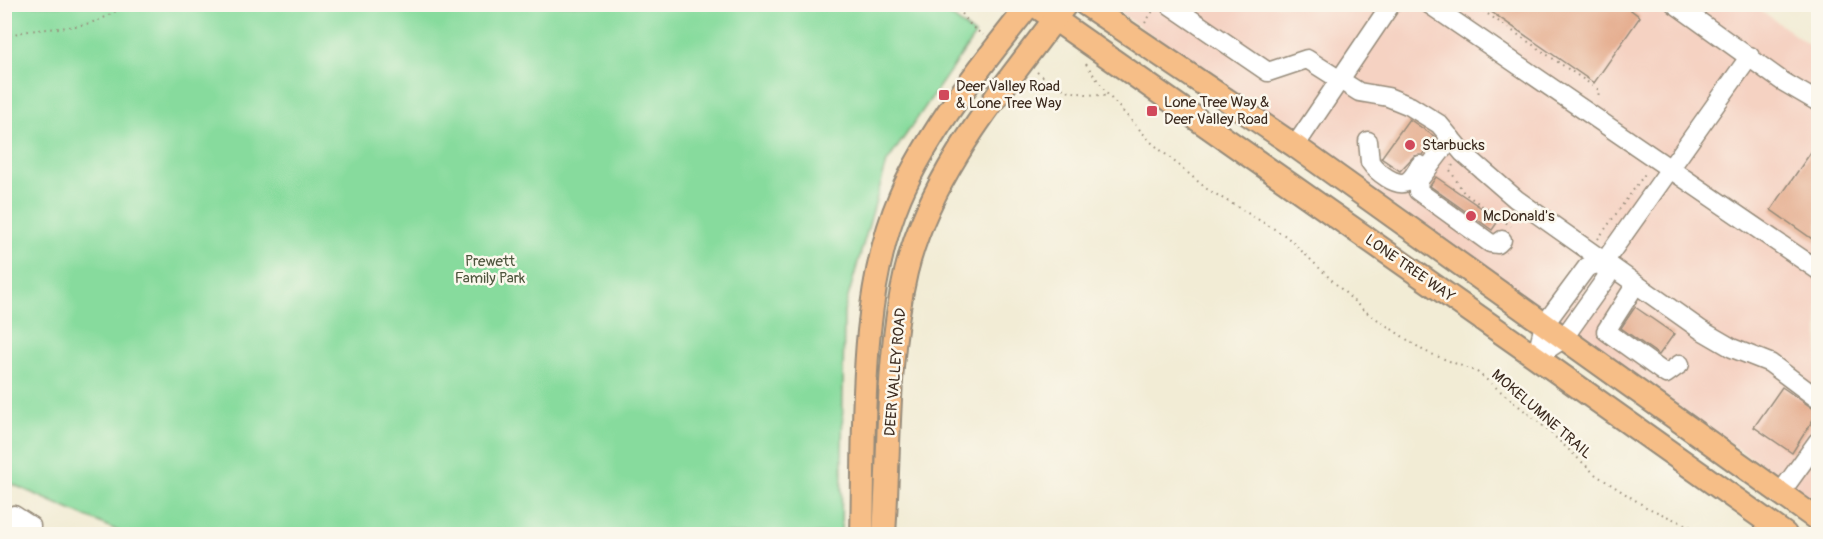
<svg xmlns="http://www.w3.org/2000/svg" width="1823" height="539" font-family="Pangolin,sans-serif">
	<rect width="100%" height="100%" fill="#fbf7ec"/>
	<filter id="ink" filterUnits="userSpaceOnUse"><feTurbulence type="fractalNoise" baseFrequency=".0167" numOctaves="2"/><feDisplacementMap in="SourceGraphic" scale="12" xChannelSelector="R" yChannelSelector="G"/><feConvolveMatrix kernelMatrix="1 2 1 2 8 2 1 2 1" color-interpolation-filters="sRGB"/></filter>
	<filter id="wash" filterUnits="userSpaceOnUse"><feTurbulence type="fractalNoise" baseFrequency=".008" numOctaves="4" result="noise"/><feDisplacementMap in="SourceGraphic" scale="24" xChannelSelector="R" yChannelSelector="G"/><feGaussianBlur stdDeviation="1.35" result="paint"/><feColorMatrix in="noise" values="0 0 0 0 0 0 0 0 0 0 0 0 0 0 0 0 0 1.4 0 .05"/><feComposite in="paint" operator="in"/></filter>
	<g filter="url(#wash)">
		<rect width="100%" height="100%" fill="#f2ecd5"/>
		<path fill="#f5d2c2" d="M 1109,5 L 1754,5 L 1818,52 L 1818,504 L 1529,304 Z"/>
		<path fill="#87db9d" stroke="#61825e" stroke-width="1.5" d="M 937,5 L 975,35 L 887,162 L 844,311 L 841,534 L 125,534 L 5,481 L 5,5 Z"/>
		<g id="blocks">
			<g fill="#e5ad8f">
				<path d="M 1480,4 L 1623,4 L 1640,17 L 1594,83 Z"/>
				<path d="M 1409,119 L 1435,137 L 1423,155 L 1414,156 L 1400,171 L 1381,158 Z"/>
				<path d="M 1818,142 L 1818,243 L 1771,210 Z"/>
				<path d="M 1436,177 L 1499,220 L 1492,230 L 1430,186 Z"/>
				<path d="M 1635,307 L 1674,334 L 1659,355 L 1621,328 Z"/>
				<path d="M 1782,387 L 1818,412 L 1792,453 L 1754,427 Z"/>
			</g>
		</g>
	</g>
	<g filter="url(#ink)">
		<use href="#blocks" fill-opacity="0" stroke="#968b7a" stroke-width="1.5"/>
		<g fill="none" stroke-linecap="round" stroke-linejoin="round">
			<g stroke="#968b7a" stroke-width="21">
				<g id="minor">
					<path d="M 1429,4 L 1818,270"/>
					<path d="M 1675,4 L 1782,81 L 1818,102"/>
					<path d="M 1170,5 L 1268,72 L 1307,59 L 1359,92 L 1388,97 L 1410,106 L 1439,124 L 1463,153 L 1516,199 L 1701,330 L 1732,348 L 1770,363 L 1818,399"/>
					<path d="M 1451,138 L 1419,180 L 1418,191 L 1490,243 L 1498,244 L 1502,240"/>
					<path d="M 1368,141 L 1370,162 C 1376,171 1397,189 1408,181 C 1413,178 1417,170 1420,165"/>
					<path d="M 1295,146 L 1391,4"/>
					<path d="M 1636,284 L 1606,331 L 1666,374 L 1680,364"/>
					<path d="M 1536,357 L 1544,325 L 1587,267 L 1604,262 L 1750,56"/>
					<path d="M 1536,357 L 1563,339 L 1607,277 L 1604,262"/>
					<path d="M 1779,495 L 1818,441"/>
					<path d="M 4,521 L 14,515 L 31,526 L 30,534"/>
				</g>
			</g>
			<g stroke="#968b7a" stroke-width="26">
				<g id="major">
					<path d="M 1033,4 L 1536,357 L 1785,534"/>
					<path d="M 1085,4 L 1295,146 L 1818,520"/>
					<path d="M 862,534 C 865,428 858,296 900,197 C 927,133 986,59 1030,4"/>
					<path d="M 884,534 C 890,448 886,357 906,272 C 931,169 1005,87 1066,4"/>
				</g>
			</g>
			<g stroke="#968b7a" stroke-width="2" stroke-dasharray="1.5 4.5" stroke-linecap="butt">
				<path d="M 955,4 L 972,27 L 983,35"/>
				<path d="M 1473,4 L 1599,90 L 1598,99"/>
				<path d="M 1145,23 L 1155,8"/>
				<path d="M 4,37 C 47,22 87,37 125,4"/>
				<path d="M 1086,64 L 1108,95 L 1151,142 L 1207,189 L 1286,236 L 1362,309 L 1424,351 L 1477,372 L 1542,425 L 1596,475 L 1646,507 L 1707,534"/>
				<path d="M 1037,72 C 1066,94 1074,93 1109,96"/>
				<path d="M 1453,165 L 1450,170 L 1464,193 L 1511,226"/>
				<path d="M 1598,239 L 1647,171"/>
			</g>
			<use href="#minor" stroke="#fff" stroke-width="18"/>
			<use href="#major" stroke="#f6be87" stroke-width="22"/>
		</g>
	</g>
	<g fill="#d1495b" stroke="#fbf7ec" stroke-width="2">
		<rect x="938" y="89" width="12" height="12" rx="3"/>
		<rect x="1146" y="105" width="12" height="12" rx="3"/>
		<circle cx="1410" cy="145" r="6"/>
		<circle cx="1471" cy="216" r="6"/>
	</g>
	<g text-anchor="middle" stroke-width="5" stroke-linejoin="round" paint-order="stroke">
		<g font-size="15" fill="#3b2a1e" stroke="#fbf7ec" text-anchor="start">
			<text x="956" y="91">Deer Valley Road<tspan x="956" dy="17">&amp; Lone Tree Way</tspan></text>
			<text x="1164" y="107">Lone Tree Way &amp;<tspan x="1164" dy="17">Deer Valley Road</tspan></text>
			<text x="1422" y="150">Starbucks</text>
			<text x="1483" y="221">McDonald's</text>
		</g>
		<g font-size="15" fill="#4e563e" stroke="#fbf7ec">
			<text x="490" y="266">Prewett<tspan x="490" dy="17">Family Park</tspan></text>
		</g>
		<g font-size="15" fill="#3b2a1e" stroke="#fbf7ec">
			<text transform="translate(1410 268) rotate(35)" y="5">LONE TREE WAY</text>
			<text transform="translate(895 372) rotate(-85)" y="5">DEER VALLEY ROAD</text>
			<text transform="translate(1542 414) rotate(41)" y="5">MOKELUMNE TRAIL</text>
		</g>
	</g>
	<rect width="1823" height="539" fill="none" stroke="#fbf7ec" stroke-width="24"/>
</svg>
